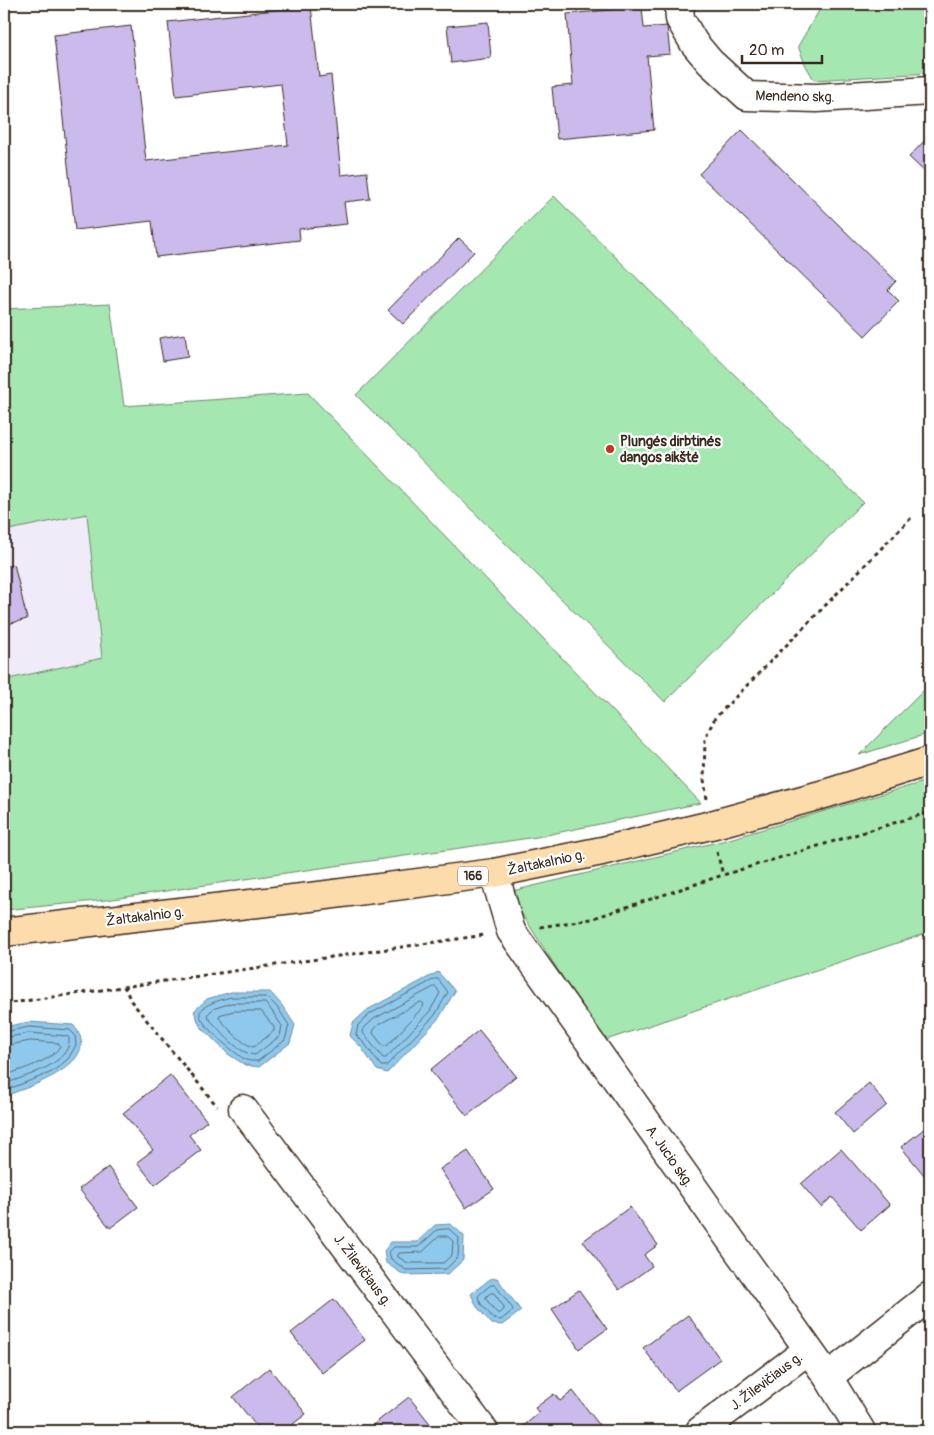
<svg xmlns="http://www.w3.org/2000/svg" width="934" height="1435" font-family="Pangolin,sans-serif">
	<rect width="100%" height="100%" fill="#fff"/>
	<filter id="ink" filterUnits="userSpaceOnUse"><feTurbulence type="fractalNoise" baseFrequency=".02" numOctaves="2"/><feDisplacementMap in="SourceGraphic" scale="10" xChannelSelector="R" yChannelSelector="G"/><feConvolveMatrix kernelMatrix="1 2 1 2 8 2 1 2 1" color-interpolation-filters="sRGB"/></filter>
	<g filter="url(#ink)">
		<path fill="#efebf9" d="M 87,513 L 102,658 L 4,680 L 4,531 Z"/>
		<g fill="#a4e7b1" stroke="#708868">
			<path d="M 815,4 L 930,4 L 930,73 L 814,80 L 805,64 L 798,46 L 820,9 Z"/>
			<path d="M 554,196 L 863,502 L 665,702 L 356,395 Z"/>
			<path d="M 110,304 L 124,406 L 308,393 L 701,803 L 537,837 L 286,873 L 106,900 L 4,910 L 4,680 L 102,658 L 87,514 L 4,531 L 4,309 Z"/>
			<path d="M 930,684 L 930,733 L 859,755 Z"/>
			<path d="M 930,780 L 930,932 L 603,1041 L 508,892 L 726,840 Z"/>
		</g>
		<g fill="#8ec9ed" stroke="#6d899a">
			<path d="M 438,972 L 455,991 L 439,1018 L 387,1073 L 377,1070 L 361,1047 L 350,1036 L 353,1023 L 367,1010 Z"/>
			<path d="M 231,992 L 270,992 L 281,1004 L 295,1025 L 290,1043 L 259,1067 L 245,1065 L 228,1054 L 200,1026 L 194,1011 L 207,999 Z"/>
			<path d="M 29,1022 L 73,1025 C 107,1062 28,1088 4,1096 L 4,1027 Z"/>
			<path d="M 451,1224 L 464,1236 L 463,1260 L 448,1274 L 404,1275 L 386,1263 L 384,1251 L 391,1242 L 417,1242 L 435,1225 Z"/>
			<path d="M 497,1278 L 521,1311 L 502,1325 L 492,1324 L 477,1307 L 471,1294 L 490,1279 Z"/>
		</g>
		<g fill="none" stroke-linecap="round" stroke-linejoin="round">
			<g stroke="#5c6a71" stroke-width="1">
				<path d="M 435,979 L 438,979 L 448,992 L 435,1015 L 386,1066 L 381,1066 L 365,1044 L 356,1035 L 358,1025 L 370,1014 Z"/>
				<path d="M 434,987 L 436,987 L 440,993 L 430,1011 L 386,1058 L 383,1058 L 363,1033 L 364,1028 L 374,1019 Z"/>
				<path d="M 231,997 L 267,997 L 277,1007 L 289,1025 L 285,1040 L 258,1061 C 254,1061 249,1061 246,1060 C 237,1055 197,1023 200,1013 C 202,1004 224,999 231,997 Z"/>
				<path d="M 421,1002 L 424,1004 L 423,1007 L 387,1046 L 383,1046 L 373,1033 L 374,1030 L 378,1025 Z"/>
				<path d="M 232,1003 L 265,1003 L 272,1011 L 282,1026 L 280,1036 L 255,1055 C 237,1053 222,1032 210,1020 L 207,1015 L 213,1009 Z"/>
				<path d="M 234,1011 L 261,1011 L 274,1027 L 274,1031 L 254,1047 C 241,1044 228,1028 219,1018 L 220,1015 Z"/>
				<path d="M 4,1032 L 29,1027 L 70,1030 L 75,1035 L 76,1045 L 68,1059 L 52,1072 L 4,1091"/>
				<path d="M 4,1038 L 30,1033 L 67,1036 L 69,1038 C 72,1064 23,1077 4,1084"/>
				<path d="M 4,1046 L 30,1041 L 58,1043 L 60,1046 C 53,1061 19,1070 4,1076"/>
				<path d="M 449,1229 L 459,1238 L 458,1257 L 446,1269 L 406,1270 L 391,1259 L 389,1252 L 394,1247 L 418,1247 L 437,1230 Z"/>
				<path d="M 440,1236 L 447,1236 L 453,1241 L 452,1255 L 443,1263 L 408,1263 L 398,1257 L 398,1254 L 400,1253 L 422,1252 Z"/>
				<path d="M 491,1285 L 495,1285 L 513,1309 L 512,1311 L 501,1320 L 494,1319 L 481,1304 L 478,1297 L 479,1295 Z"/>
				<path d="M 491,1293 L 494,1293 L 504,1307 L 504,1310 L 499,1313 L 497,1313 L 486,1299 L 486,1297 Z"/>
			</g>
		</g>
		<g fill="#cabbec" stroke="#3b2a1e">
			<path d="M 311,6 L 319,77 L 331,75 L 341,175 L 367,172 L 370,199 L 344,202 L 347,224 L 299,229 L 300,240 L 156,257 L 152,221 L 75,230 L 54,35 L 131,26 L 146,161 L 288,145 L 281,84 L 176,96 L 168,22 Z"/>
			<path d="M 642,7 L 644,28 L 667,26 L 670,54 L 647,56 L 654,130 L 557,139 L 552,87 L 573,85 L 567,14 Z"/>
			<path d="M 488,22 L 491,58 L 451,63 L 447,26 Z"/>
			<path d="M 742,130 L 896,281 L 888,290 L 899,301 L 865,336 L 699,174 Z"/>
			<path d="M 930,135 L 930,177 L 909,157 Z"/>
			<path d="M 459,238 L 474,252 L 403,324 L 388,310 Z"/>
			<path d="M 185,334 L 188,357 L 163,361 L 159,338 Z"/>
			<path d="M 14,564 L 27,619 L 4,625 L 4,567 Z"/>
			<path d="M 479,1030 L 516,1076 L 467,1116 L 430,1070 Z"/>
			<path d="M 170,1075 L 207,1121 L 189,1135 L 201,1150 L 155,1185 L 137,1162 L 153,1150 L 123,1113 Z"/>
			<path d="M 869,1083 L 887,1105 L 853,1134 L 835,1112 Z"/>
			<path d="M 930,1124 L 930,1180 L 929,1181 L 901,1147 Z"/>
			<path d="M 841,1149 L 890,1205 L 861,1230 L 832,1197 L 821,1207 L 801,1184 Z"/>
			<path d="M 468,1151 L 494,1189 L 466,1208 L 440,1169 Z"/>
			<path d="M 108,1167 L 138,1207 L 110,1228 L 79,1189 Z"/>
			<path d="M 630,1207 L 658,1245 L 644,1255 L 652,1266 L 619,1290 L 583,1241 Z"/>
			<path d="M 579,1290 L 607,1329 L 579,1349 L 552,1309 Z"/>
			<path d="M 334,1299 L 365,1340 L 322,1373 L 291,1333 Z"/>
			<path d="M 688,1315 L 720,1359 L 676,1391 L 643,1348 Z"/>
			<path d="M 269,1368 L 306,1414 L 284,1431 L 260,1431 L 233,1397 Z"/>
			<path d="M 4,1391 L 9,1397 L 4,1401 Z"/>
			<path d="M 573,1391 L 604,1431 L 523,1431 L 521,1428 L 539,1413 L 535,1408 L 554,1394 L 560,1401 Z"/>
			<path d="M 409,1397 L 436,1431 L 365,1431 Z"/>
		</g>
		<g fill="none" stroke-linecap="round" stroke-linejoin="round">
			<g stroke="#3b2a1e" stroke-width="31">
				<g id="street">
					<path d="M 679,4 L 680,19 L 694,43 L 710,62 L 747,96 L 817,98 L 930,91"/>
					<path d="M 494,873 L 511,931 L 828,1377 L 861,1431"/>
					<path d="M 243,1109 L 484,1431"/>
					<path d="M 828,1377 L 930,1296"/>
					<path d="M 700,1431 L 808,1350"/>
				</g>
			</g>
			<g stroke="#3b2a1e" stroke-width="31">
				<path id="primary" d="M 4,932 L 319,896 L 494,873 L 602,851 L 711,825 L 828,793 L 930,761"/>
			</g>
			<g stroke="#3b2a1e" stroke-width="3" stroke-dasharray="4 4" stroke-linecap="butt">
				<path d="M 707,799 L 704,780 L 705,738 L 715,718 L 911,518"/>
				<path d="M 717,852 L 723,875"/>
				<path d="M 540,927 L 591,919 L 723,875 L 930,812"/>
				<path d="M 124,986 L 131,1001 L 217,1106"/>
				<path d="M 4,1004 L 485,935"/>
			</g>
			<use href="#street" stroke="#fff" stroke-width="28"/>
			<use href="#primary" stroke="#fddcac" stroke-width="28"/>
		</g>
	</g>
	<circle fill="#c8321e" stroke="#fff" stroke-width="2" cx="610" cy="449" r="5"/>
	<g text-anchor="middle" stroke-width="4.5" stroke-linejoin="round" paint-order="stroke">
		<rect fill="#fff" stroke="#766a62" stroke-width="1" x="458" y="866.5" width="30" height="19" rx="4"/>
		<g font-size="12" font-weight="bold" fill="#3b2a1e">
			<text x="473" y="880">166</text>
		</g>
		<g font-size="14" fill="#3b2a1e" stroke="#fff">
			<text transform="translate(795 96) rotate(1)" y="5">Mendeno skg.</text>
			<text transform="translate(546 862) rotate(-12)" y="5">Žaltakalnio g.</text>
			<text transform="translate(145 916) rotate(-7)" y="5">Žaltakalnio g.</text>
			<text transform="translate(670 1156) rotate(55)" y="5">A. Jucio skg.</text>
			<text transform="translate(363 1270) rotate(53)" y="5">J. Žilevičiaus g.</text>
			<text transform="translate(766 1381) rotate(-37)" y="5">J. Žilevičiaus g.</text>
		</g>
		<g font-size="14" font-weight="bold" fill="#3b2a1e" stroke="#fff" text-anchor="start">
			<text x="620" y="446">Plungės dirbtinės<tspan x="620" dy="16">dangos aikštė</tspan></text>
		</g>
	</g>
	<rect width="934" height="1435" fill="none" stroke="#fff" stroke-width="20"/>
	<rect x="10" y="10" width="914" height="1415" fill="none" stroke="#3b2a1e" stroke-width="2" filter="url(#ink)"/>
	<path d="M742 55v8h80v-8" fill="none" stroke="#3b2a1e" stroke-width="2.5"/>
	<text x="749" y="55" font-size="15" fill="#3b2a1e" stroke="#ffffff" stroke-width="4" paint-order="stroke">20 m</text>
</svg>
